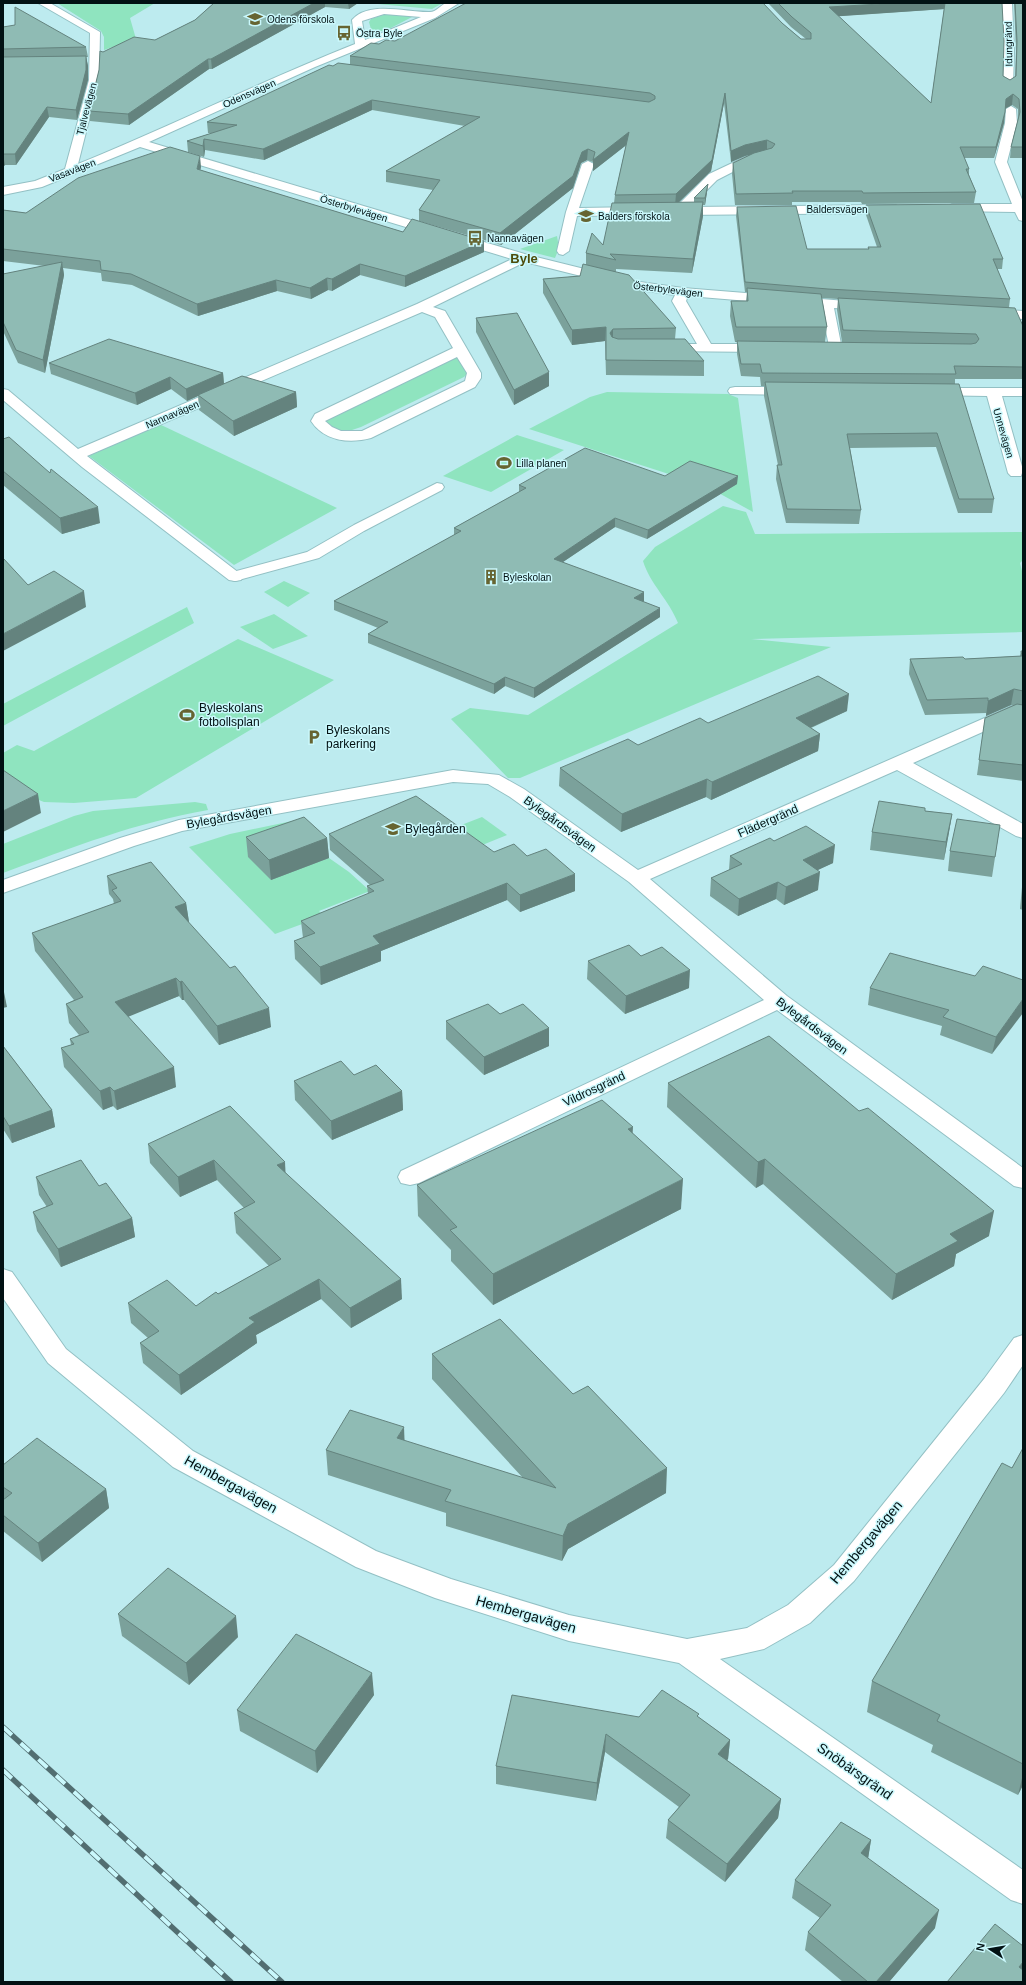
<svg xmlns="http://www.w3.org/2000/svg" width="1026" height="1985" font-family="Arial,sans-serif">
	<rect width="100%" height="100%" fill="#bdebef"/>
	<g fill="#8fe4bf">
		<path d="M 57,3 L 155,3 L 130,18 L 136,39 L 104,50 L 104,37 L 101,31 Z"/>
		<path d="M 367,3 L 441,4 L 432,9 Z"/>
		<path d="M 386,14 L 410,16 L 412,17 L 387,30 L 372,33 L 369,22 L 371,19 Z"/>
		<path d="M 557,236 L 559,248 L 555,258 L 520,249 Z"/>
		<path d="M 453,357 L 465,358 L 468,373 L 464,377 L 361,427 L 349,431 L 336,430 L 320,417 Z"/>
		<path d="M 607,392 L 728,394 L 738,398 L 753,512 L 706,486 L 529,429 L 590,397 Z"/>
		<path d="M 159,424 L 337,508 L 234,565 L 89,456 Z"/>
		<path d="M 517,435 L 564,450 L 491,492 L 443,476 Z"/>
		<path d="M 723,506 L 746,512 L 755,534 L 1023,532 L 1023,560 L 1020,563 L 1023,575 L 1023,632 L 751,639 L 831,647 L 520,778 L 508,778 L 451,719 L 470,708 L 528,715 L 678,623 C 669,600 650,584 643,561 L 655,547 Z"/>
		<path d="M 284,581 L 310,593 L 288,607 L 264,592 Z"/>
		<path d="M 187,607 L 194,623 L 3,726 L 3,704 Z"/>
		<path d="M 274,614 L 308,636 L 273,649 L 240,627 Z"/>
		<path d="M 238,639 L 334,680 L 136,798 L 74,803 L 44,802 L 26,795 L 3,782 L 3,753 L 17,745 L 34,751 Z"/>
		<path d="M 195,802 L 206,804 L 208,810 C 137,822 71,848 3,873 L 3,844 L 74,816 L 93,811 Z"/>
		<path d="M 482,817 L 507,835 L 475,848 L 451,829 Z"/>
		<path d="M 297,820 L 271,879 L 329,858 L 349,872 L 370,891 L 319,911 L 324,916 L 275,934 L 189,847 L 230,834 Z"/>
	</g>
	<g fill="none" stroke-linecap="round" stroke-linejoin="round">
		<g stroke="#93c0c4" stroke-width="2">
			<path id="lane" d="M 437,483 L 442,484 L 444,487 L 442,490 L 364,531 L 319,558 L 235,581 L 229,579 L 227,576 L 229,573 L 307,552 L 354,525 Z"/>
		</g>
		<g stroke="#93c0c4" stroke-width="2">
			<g id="street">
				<path d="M 38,3 L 50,3 L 100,32 L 99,80 L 78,164 C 171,126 262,81 355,44 L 352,20 C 369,0 409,13 430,12 C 436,12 441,5 446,3 C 450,2 455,3 459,3 L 435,18 L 315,67 L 149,142 L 528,255 L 633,281 L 683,288 L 871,303 L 873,306 L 871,309 L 866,310 L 834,308 L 841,344 L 864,346 L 866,349 L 864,352 L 830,351 L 821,307 L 688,296 L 686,301 L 711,344 L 768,344 L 773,345 L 775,348 L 773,351 L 768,352 L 659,351 L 657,348 L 659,345 L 664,344 L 697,344 L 672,301 L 675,295 L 633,289 L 525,262 L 433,307 L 445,311 L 481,373 L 481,378 L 475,387 L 371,438 C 349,444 324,441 311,421 L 315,414 L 453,348 L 435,317 L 422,312 L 87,456 L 243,576 L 241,580 L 235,581 L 229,580 L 82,467 L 3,400 L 3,389 L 8,390 L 78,449 L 417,304 L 512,259 L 140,147 L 42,187 L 3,195 L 3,187 L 35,181 L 65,169 L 89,80 L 90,33 ZM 384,14 L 421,17 L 365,40 L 362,21 ZM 457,357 L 467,373 L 465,381 L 362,431 L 341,431 L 332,427 L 325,421 Z"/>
				<path d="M 1002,3 L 1012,3 L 1014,51 L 1013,86 L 1008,89 L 1003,86 L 1004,51 Z"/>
				<path d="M 1011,106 L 1016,109 L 1017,123 L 1007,162 L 1023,202 L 1023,221 L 1019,220 L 1015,212 L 948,211 L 946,208 L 952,204 L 1012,204 L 995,162 L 1005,123 L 1006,109 Z"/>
				<path d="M 760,154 L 766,157 L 764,159 L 752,162 L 717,180 L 690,207 L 896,205 L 902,209 L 896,213 L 679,215 L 670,214 L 668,211 L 670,208 L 676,207 L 709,174 L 745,157 Z"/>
				<path d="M 588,161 L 594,164 L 579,208 L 640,207 L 646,211 L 640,215 L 577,216 L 569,251 L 563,255 L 559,254 L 557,251 L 566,212 L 582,164 Z"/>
				<path d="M 988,309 L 1023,311 L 1023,319 L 983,316 L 981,313 L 983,310 Z"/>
				<path d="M 735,387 L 794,387 L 799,388 L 801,391 L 799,394 L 794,395 L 730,394 L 728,391 L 730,388 Z"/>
				<path d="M 932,388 L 1023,388 L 1023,396 L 1002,396 L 1023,470 L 1021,476 L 1011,476 L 1008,473 L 987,396 L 927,395 L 925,392 L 927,389 Z"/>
				<path d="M 1012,706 L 1023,708 L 1023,720 L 1014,718 L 913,763 L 1023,824 L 1023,838 L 1016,836 L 897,770 L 650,879 L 787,996 L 1023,1168 L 1023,1188 L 1014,1186 L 777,1010 L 419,1183 L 410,1185 L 401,1183 L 398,1177 L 401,1171 L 764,1000 L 629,882 L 510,797 L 488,784 L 453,782 L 182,831 L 134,846 L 3,893 L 3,880 L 120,838 L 179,820 L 453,770 L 499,775 L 524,789 L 638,870 Z"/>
				<path d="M 3,1269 L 12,1272 L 66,1349 L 193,1451 L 376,1551 L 451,1579 L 569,1615 L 687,1639 L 747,1628 L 788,1605 L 834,1565 L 984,1379 L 1014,1338 L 1023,1335 L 1023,1365 L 1004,1393 L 854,1581 L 810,1623 L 764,1649 L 720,1659 L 1023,1870 L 1023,1904 L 1011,1900 L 679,1663 L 569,1641 L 435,1598 L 356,1567 L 173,1467 L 48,1363 L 3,1298 Z"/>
			</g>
		</g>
		<use href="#lane" fill="#fff" fill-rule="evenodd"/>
		<use href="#street" fill="#fff" fill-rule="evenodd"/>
		<g stroke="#526e71" stroke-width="5.5">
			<g id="rail">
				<path d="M 3,1727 L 282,1982"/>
				<path d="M 3,1770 L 231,1982"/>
			</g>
		</g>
		<use href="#rail" stroke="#caf8fc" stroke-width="4" stroke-dasharray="12" stroke-linecap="butt"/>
	</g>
	<g fill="#7ba19b" fill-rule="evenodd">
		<path d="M 214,3 L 358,3 L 349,9 L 325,7 L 212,69 L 209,69 L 129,125 L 90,121 L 89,111 L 99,70 L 103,52 L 155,40 L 195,20 Z"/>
		<path d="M 768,3 L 1002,3 L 1003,76 L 1010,80 L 1015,77 L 1016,51 L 1014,3 L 1023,3 L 1023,159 L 1022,158 L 1010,158 L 1011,147 L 1018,119 L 1018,109 L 1012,105 L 1005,109 L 1004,123 L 994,158 L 964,158 L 969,169 L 969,175 L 976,192 L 974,203 L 862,204 L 861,202 L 792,202 L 792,205 L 735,205 L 732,174 L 733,163 L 751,154 L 745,156 L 731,162 L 724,103 L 711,171 L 679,202 L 694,202 L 694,198 L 708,184 L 707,192 L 705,205 L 703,205 L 703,216 L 692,273 L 616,269 L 616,272 L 676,328 L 675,339 L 704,361 L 704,376 L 606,375 L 605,341 L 572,345 L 543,293 L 543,279 L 580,276 L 586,265 L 586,253 L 603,245 L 614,203 L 615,195 L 626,145 L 593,171 L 593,162 L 587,160 L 581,163 L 573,188 L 501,245 L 419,221 L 419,210 L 433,190 L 386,182 L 386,171 L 465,126 L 372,110 L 264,160 L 205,150 L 204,157 L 188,152 L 187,141 L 212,133 L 208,133 L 207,122 L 333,66 L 350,64 L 350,56 L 379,44 L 395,41 L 782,23 L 801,39 L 806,39 L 791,27 ZM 944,9 L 931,103 L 838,16 Z"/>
		<path d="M 3,27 L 86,47 L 88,57 L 86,57 L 88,66 L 88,80 L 77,120 L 49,117 L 16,165 L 5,165 L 3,167 Z"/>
		<path d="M 201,167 L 200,170 L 403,232 L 484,241 L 484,252 L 405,287 L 360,275 L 332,291 L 328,290 L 311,299 L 277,291 L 198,316 L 132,285 L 102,281 L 101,273 L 63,268 L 64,275 L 45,373 L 18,363 L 3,331 L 3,274 L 45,266 L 3,261 L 3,210 L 26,213 Z"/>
		<path d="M 866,205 L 1003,259 L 1002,269 L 997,269 L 1010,299 L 1009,307 L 1023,326 L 1023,384 L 1022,379 L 955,379 L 955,384 L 994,499 L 992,513 L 958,513 L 936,447 L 850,448 L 861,510 L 859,524 L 786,523 L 776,479 L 777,465 L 778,465 L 764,396 L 764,386 L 761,386 L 760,377 L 741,376 L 737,354 L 737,342 L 735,342 L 730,316 L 731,301 L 746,301 L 747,292 L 745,292 L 736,216 L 737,207 L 807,249 L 868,249 L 868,247 L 877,247 L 866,215 ZM 822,298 L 838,299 L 837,310 L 842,342 L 825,342 L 827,327 Z"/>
		<path d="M 476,318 L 549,386 L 514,405 L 476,332 Z"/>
		<path d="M 49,363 L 223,373 L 224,384 L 296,392 L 297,407 L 234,436 L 199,410 L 198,396 L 187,401 L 171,389 L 137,405 L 51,374 Z"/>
		<path d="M 3,439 L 100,523 L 62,534 L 3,485 Z"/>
		<path d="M 665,476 L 737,484 L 647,539 L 615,527 L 563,562 L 644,601 L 643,602 L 660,617 L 534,698 L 505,686 L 494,694 L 368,643 L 368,634 L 378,628 L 334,610 L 334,601 L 454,535 L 454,528 L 519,492 L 519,485 Z"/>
		<path d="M 1021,651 L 1023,651 L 1023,781 L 977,775 L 985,718 L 1014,705 L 1011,705 L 986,716 L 986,713 L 925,715 L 909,674 L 910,659 L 965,659 L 1020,656 Z"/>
		<path d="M 847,711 L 811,728 L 820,734 L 818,751 L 711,800 L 706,797 L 621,832 L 559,786 L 560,768 L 638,745 L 708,723 Z"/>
		<path d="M 925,811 L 952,814 L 949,832 L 944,860 L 870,850 L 872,832 Z"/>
		<path d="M 1000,825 L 992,877 L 948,871 L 950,851 Z"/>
		<path d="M 329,834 L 527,856 L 575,891 L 520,912 L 507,900 L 381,951 L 381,961 L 321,985 L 295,959 L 294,941 L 303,938 L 301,921 L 368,894 L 367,886 L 370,885 L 330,850 Z"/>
		<path d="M 246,837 L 327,838 L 329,858 L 271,880 L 248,857 Z"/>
		<path d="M 774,841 L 833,863 L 817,870 L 818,890 L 784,905 L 776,899 L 738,916 L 710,896 L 711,878 L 729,870 L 730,856 Z"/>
		<path d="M 107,876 L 186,903 L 189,922 L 188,922 L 271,1027 L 219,1045 L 184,1000 L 182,1000 L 179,996 L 128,1016 L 176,1087 L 117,1110 L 113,1106 L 103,1110 L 64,1067 L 61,1048 L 71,1045 L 70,1039 L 79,1035 L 69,1023 L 66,1004 L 74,1000 L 35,951 L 32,933 L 114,904 L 113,899 L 109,894 Z"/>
		<path d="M 1023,876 L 1023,910 L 1020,909 Z"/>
		<path d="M 641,956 L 689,988 L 625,1014 L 587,979 L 588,961 Z"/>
		<path d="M 975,976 L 1023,980 L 992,1054 L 940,1035 L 942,1026 L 868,1005 L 870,988 Z"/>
		<path d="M 500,1014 L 549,1028 L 549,1046 L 484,1075 L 446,1039 L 446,1021 Z"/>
		<path d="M 3,1046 L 52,1110 L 55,1127 L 12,1143 L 3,1129 Z"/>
		<path d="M 354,1075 L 402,1091 L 403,1110 L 332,1140 L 295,1100 L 294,1081 Z"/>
		<path d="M 668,1083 L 859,1111 L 989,1236 L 956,1254 L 954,1266 L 892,1300 L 763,1184 L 756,1188 L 667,1107 Z"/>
		<path d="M 632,1133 L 681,1209 L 493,1305 L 451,1261 L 451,1250 L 418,1216 L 417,1185 Z"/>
		<path d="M 148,1144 L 286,1173 L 402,1299 L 351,1328 L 321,1299 L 256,1335 L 257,1343 L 181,1395 L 143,1363 L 140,1343 L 148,1338 L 131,1323 L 128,1303 L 196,1306 L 269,1266 L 236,1233 L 234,1213 L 244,1208 L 217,1180 L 180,1197 L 150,1163 Z"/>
		<path d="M 36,1177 L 99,1186 L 132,1218 L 135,1237 L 61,1267 L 37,1231 L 33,1212 L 47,1207 L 39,1195 Z"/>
		<path d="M 432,1354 L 666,1493 L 568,1549 L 562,1561 L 446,1526 L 446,1513 L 328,1475 L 326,1450 L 404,1441 L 523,1478 L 432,1379 Z"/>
		<path d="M 1023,1448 L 1023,1785 L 1018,1795 L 931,1752 L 933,1745 L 867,1712 L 872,1681 L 1012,1468 Z"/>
		<path d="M 3,1465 L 106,1489 L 109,1508 L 42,1562 L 3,1531 Z"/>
		<path d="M 118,1614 L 238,1637 L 189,1685 L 122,1636 Z"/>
		<path d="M 374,1695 L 317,1773 L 240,1731 L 237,1710 Z"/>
		<path d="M 639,1717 L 698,1717 L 730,1740 L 728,1759 L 727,1760 L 781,1799 L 778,1818 L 725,1882 L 666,1838 L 668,1820 L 679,1807 L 605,1752 L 596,1801 L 496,1784 L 496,1766 Z"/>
		<path d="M 871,1840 L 868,1858 L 935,1928 L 889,1982 L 843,1982 L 805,1950 L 808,1932 L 820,1918 L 792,1898 L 795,1880 Z"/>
	</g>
	<g fill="#64837e">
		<path d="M 314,3 L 325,3 L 325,7 L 212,69 L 211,59 Z"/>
		<path d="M 348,3 L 358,3 L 349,9 Z"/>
		<path d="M 897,3 L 945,3 L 945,9 L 828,17 L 829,7 Z"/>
		<path d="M 86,56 L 88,66 L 88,80 L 77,120 L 76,110 Z"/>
		<path d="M 208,59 L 209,69 L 129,125 L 128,114 Z"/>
		<path d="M 725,93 L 724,103 L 711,171 L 675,206 L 676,194 Z"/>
		<path d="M 1013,94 L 1012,105 L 1004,109 L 1006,99 Z"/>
		<path d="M 372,100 L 372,110 L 264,160 L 263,149 Z"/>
		<path d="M 47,107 L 49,117 L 16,165 L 15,154 Z"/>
		<path d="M 1005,112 L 1004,123 L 994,158 L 996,147 Z"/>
		<path d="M 629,132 L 629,143 L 593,171 L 593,160 Z"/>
		<path d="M 204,139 L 205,150 L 204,157 L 203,146 Z"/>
		<path d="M 767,140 L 767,151 L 745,156 L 731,162 L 731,151 L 745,145 Z"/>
		<path d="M 588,149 L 587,160 L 581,163 L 573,188 L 501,245 L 500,233 L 582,152 Z"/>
		<path d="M 3,154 L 5,165 L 3,167 Z"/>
		<path d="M 200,156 L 201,167 L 198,180 L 197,169 Z"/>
		<path d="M 708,184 L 707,192 L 705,205 L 705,198 Z"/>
		<path d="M 703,202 L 703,216 L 692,273 L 693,259 Z"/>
		<path d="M 484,241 L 484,252 L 405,287 L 405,276 Z"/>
		<path d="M 62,262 L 64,275 L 45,373 L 43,360 Z"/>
		<path d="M 360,264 L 360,275 L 332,291 L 332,279 Z"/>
		<path d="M 327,278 L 328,290 L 311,299 L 310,288 Z"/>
		<path d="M 276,280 L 277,291 L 198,316 L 197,304 Z"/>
		<path d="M 606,327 L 605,341 L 572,345 L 572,330 Z"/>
		<path d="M 613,329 L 613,344 L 610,333 Z"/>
		<path d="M 549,372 L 549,386 L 514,405 L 514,390 Z"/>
		<path d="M 223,373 L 224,385 L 198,395 L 198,396 L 187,401 L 186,389 Z"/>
		<path d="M 170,377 L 171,389 L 137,405 L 135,393 Z"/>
		<path d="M 296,392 L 297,407 L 234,436 L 233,421 Z"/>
		<path d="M 738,476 L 737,484 L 647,539 L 648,530 Z"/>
		<path d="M 98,507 L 100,523 L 62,534 L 60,518 Z"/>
		<path d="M 615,518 L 615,527 L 554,568 L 554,559 Z"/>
		<path d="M 84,591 L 86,607 L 3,651 L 3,634 Z"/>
		<path d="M 644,592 L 644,601 L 634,608 L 634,598 Z"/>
		<path d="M 660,608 L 660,617 L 534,698 L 534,688 Z"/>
		<path d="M 505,677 L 505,686 L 494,694 L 494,684 Z"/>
		<path d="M 1014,689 L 1011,705 L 986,716 L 988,701 Z"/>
		<path d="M 849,694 L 847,711 L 794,735 L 796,718 Z"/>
		<path d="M 820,734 L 818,751 L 711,800 L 712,782 Z"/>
		<path d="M 707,779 L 706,797 L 621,832 L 622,814 Z"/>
		<path d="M 38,794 L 41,813 L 3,832 L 3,811 Z"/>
		<path d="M 952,814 L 949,832 L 944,860 L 946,842 Z"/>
		<path d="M 327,838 L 329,858 L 271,880 L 269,860 Z"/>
		<path d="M 835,845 L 833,863 L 801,878 L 803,860 Z"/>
		<path d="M 820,872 L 818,890 L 784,905 L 786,887 Z"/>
		<path d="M 575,874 L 575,891 L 520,912 L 520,895 Z"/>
		<path d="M 778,882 L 776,899 L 738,916 L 739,899 Z"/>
		<path d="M 507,883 L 507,900 L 381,951 L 381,961 L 321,985 L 320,967 L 373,936 Z"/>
		<path d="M 186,903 L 189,922 L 177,926 L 175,907 Z"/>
		<path d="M 690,970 L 689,988 L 625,1014 L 626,996 Z"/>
		<path d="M 176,978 L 179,996 L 118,1021 L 115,1002 Z"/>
		<path d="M 182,981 L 184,1000 L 182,1000 L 180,982 Z"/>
		<path d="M 3,987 L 7,1007 L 3,1008 Z"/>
		<path d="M 1023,999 L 1023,1013 L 992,1054 L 996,1037 Z"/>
		<path d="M 269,1008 L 271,1027 L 219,1045 L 217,1026 Z"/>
		<path d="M 549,1028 L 549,1046 L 484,1075 L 484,1057 Z"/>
		<path d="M 174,1067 L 176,1087 L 117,1110 L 114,1091 Z"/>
		<path d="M 110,1087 L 113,1106 L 103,1110 L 100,1091 Z"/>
		<path d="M 402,1091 L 403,1110 L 332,1140 L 331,1121 Z"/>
		<path d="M 52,1110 L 55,1127 L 12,1143 L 9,1126 Z"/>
		<path d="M 633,1127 L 631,1157 L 628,1129 Z"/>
		<path d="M 765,1159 L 763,1184 L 756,1188 L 758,1162 Z"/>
		<path d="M 214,1160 L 217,1180 L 180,1197 L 178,1177 Z"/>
		<path d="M 285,1162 L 286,1182 L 277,1165 Z"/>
		<path d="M 683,1179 L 681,1209 L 493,1305 L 493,1274 Z"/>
		<path d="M 994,1211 L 989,1236 L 956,1254 L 954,1266 L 892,1300 L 896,1274 L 950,1234 Z"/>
		<path d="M 132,1218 L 135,1237 L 61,1267 L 58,1249 Z"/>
		<path d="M 319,1279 L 321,1299 L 256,1335 L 257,1343 L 181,1395 L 179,1375 L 249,1318 Z"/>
		<path d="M 401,1279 L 402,1299 L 351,1328 L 350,1308 Z"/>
		<path d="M 404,1427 L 405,1452 L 397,1438 Z"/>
		<path d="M 667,1468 L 666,1493 L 568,1549 L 562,1561 L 563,1536 L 568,1524 Z"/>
		<path d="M 106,1489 L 109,1508 L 42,1562 L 38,1543 Z"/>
		<path d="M 236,1616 L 238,1637 L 189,1685 L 186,1663 Z"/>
		<path d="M 372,1673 L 374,1695 L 317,1773 L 315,1751 Z"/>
		<path d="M 606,1734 L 605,1752 L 596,1801 L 597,1783 Z"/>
		<path d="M 730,1740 L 728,1759 L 716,1772 L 718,1754 Z"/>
		<path d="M 1023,1774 L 1023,1785 L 1018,1795 Z"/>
		<path d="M 781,1799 L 778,1818 L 725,1882 L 727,1864 Z"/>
		<path d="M 871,1840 L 868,1859 L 861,1853 Z"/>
		<path d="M 939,1910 L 935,1928 L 889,1982 L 876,1982 Z"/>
		<path d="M 1023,1962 L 1023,1975 L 1019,1967 Z"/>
	</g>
	<g fill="#8fbbb4" stroke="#64837e">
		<path d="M 214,3 L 314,3 L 211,59 L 208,59 L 128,114 L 89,111 L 99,70 L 100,51 L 103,52 L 134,37 L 155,40 L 195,20 Z"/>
		<path d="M 466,3 L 763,3 L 782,23 L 801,39 L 811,39 L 811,33 L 792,17 L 778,3 L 897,3 L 829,7 L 931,103 L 945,3 L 1002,3 L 1004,41 L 1003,76 L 1010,80 L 1016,76 L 1017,41 L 1015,3 L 1023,3 L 1023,147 L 1011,147 L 1020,112 L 1019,99 L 1013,94 L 1006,99 L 1005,112 L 996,147 L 960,147 L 969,169 L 966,169 L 976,192 L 863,193 L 862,191 L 792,191 L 793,193 L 736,194 L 733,163 L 754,153 L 772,148 L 775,144 L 767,140 L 745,145 L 731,151 L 725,93 L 712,160 L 676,194 L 615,195 L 629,132 L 593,160 L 595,152 L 588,149 L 582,152 L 573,176 L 500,233 L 419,210 L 440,180 L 386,171 L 480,117 L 372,100 L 263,149 L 204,139 L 203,146 L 187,141 L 237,125 L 207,122 L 329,65 L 333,66 L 338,63 L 649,102 L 655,99 L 655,96 L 650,93 L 350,56 L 371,43 L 379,44 L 386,40 L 395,41 Z"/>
		<path d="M 15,7 L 86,47 L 3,49 L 3,27 L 15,25 Z"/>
		<path d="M 86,56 L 86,70 L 76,110 L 47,107 L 15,154 L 3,154 L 3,57 Z"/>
		<path d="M 170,147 L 200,156 L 197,169 L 403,232 L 412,219 L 484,241 L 405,276 L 360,264 L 332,279 L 327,278 L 310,288 L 276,280 L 197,304 L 131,274 L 101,270 L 100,261 L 3,249 L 3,210 L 26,213 L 78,178 Z"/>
		<path d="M 708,184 L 705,198 L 694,198 Z"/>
		<path d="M 703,202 L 693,259 L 610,254 L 616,260 L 586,253 L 592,233 L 603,245 L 612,203 Z"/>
		<path d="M 980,204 L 1003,259 L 993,259 L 1010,299 L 828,289 L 745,282 L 737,207 L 796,206 L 807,249 L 869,249 L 868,247 L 881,247 L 866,205 Z"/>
		<path d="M 62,262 L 43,360 L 16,350 L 3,322 L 3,274 Z"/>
		<path d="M 583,264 L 629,275 L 676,328 L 613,329 L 610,333 L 612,337 L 618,339 L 685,339 L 704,361 L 606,360 L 606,327 L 572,330 L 543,279 L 580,276 Z"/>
		<path d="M 747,288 L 821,294 L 827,327 L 736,327 L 731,301 L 748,301 Z"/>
		<path d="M 838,298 L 1015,308 L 1023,326 L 1023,367 L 954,366 L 956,374 L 762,373 L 760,364 L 741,364 L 737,341 L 971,344 L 976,343 L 979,339 L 976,334 L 843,330 Z"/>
		<path d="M 517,313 L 549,372 L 514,390 L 476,318 Z"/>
		<path d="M 109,339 L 223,373 L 186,389 L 170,377 L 135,393 L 49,363 Z"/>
		<path d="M 242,376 L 296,392 L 233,421 L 198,395 Z"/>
		<path d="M 765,382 L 959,384 L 994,499 L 959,499 L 937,433 L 847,434 L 861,510 L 787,509 L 777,465 L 782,465 Z"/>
		<path d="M 9,437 L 50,473 L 51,469 L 98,507 L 60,518 L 3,471 L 3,439 Z"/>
		<path d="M 585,448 L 665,476 L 690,461 L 738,476 L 648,530 L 615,518 L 554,559 L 644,592 L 634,598 L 660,608 L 534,688 L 505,677 L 494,684 L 368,634 L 388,622 L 334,601 L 461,531 L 454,528 L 526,488 L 519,485 Z"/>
		<path d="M 3,558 L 28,585 L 54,571 L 84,591 L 3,634 Z"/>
		<path d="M 1021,651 L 1023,651 L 1023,691 L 1014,689 L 988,701 L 988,698 L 927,700 L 910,659 L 963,657 L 965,659 L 1022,656 Z"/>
		<path d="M 818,676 L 849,694 L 796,718 L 820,734 L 712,782 L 707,779 L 622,814 L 560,768 L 628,739 L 638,745 L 700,718 L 708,723 Z"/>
		<path d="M 1017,704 L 1023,705 L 1023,765 L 979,760 L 985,718 Z"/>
		<path d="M 3,770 L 38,794 L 3,811 Z"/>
		<path d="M 416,796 L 494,852 L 514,844 L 527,856 L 546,849 L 575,874 L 520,895 L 507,883 L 373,936 L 380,944 L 320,967 L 294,941 L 315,933 L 301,921 L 374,891 L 367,886 L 384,880 L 329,834 Z"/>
		<path d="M 879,801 L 925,808 L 925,811 L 952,814 L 946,842 L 872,832 Z"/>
		<path d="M 304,817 L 327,838 L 269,860 L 246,837 Z"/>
		<path d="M 957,819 L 1000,825 L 995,857 L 950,851 Z"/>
		<path d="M 806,826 L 835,845 L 803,860 L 820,872 L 786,887 L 778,882 L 739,899 L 711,878 L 742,864 L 730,856 L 770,838 L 774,841 Z"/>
		<path d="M 151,862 L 186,903 L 175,907 L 230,968 L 235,966 L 269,1008 L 217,1026 L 182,981 L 180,982 L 176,978 L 115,1002 L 174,1067 L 114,1091 L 110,1087 L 100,1091 L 61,1048 L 74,1044 L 70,1039 L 89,1032 L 66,1004 L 83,997 L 32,933 L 121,901 L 112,890 L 117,888 L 107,876 Z"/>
		<path d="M 629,945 L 641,956 L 662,947 L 690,970 L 626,996 L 588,961 Z"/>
		<path d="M 890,953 L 975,976 L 983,966 L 1023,980 L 1023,999 L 996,1037 L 943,1017 L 949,1010 L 870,988 Z"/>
		<path d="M 488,1004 L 500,1014 L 523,1004 L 549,1028 L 484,1057 L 446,1021 Z"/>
		<path d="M 769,1036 L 859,1111 L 868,1108 L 994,1211 L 950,1234 L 958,1241 L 896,1274 L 765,1159 L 758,1162 L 668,1083 Z"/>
		<path d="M 3,1046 L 52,1110 L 9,1126 L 3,1116 Z"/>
		<path d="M 341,1061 L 354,1075 L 376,1065 L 402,1091 L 331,1121 L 294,1081 Z"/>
		<path d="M 602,1100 L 633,1127 L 628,1129 L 683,1179 L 493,1274 L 450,1230 L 457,1227 L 417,1185 Z"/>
		<path d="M 230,1106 L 285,1162 L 277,1165 L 401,1279 L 350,1308 L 319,1279 L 249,1318 L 255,1322 L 179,1375 L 140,1343 L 159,1331 L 128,1303 L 167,1280 L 196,1306 L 216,1292 L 218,1294 L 281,1259 L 234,1213 L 255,1202 L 214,1160 L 178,1177 L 148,1144 Z"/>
		<path d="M 81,1160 L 99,1186 L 106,1183 L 132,1218 L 58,1249 L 33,1212 L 53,1204 L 36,1177 Z"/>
		<path d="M 500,1319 L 573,1394 L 588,1386 L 667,1468 L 568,1524 L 563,1536 L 445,1501 L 451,1490 L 326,1450 L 350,1410 L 404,1427 L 397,1438 L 556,1488 L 432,1354 Z"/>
		<path d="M 37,1438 L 106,1489 L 38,1543 L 3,1515 L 3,1500 L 12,1493 L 3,1487 L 3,1465 Z"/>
		<path d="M 1023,1448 L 1023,1764 L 937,1721 L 940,1715 L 872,1681 L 1002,1463 L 1012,1468 Z"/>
		<path d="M 168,1568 L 236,1616 L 186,1663 L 118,1614 Z"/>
		<path d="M 296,1634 L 372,1673 L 315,1751 L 237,1710 Z"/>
		<path d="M 662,1690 L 699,1714 L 697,1716 L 730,1740 L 718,1754 L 781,1799 L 727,1864 L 668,1820 L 690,1795 L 606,1734 L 597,1783 L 496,1766 L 512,1695 L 639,1717 Z"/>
		<path d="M 841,1822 L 871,1840 L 861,1853 L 939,1910 L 876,1982 L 868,1982 L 808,1932 L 831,1905 L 795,1880 Z"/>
		<path d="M 995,1924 L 1023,1946 L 1023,1962 L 1019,1967 L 1023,1970 L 1023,1982 L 947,1982 Z"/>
	</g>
	<defs>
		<g id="school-bare" transform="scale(1.2)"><path d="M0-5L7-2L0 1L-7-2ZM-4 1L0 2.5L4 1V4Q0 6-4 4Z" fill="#666431" stroke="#caf8fc" stroke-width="2.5" paint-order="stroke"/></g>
		<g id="bus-bare" transform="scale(1.2)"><path d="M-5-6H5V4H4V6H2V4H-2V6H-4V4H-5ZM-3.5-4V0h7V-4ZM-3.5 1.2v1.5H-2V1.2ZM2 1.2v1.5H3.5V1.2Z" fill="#666431" stroke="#caf8fc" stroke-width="2.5" paint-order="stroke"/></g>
		<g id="stadium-bare" transform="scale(1.2)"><path d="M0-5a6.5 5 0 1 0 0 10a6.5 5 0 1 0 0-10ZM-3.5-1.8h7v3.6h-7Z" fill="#666431" stroke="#caf8fc" stroke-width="2.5" paint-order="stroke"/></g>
		<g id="building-bare" transform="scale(1.2)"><path d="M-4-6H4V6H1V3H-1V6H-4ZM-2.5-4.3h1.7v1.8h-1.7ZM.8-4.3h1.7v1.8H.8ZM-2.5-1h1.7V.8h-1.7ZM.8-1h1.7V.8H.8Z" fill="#666431" stroke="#caf8fc" stroke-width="2.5" paint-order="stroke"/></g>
		<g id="parking-bare" transform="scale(1.2)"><path d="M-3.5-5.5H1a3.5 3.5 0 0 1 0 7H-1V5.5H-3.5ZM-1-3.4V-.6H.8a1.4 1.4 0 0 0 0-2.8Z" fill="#666431" stroke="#caf8fc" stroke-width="2.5" paint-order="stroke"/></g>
	</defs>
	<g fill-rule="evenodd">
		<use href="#school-bare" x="255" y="19"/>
		<use href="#bus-bare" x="344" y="33"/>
		<use href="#school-bare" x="586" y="216"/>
		<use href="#bus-bare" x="475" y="238"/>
		<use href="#stadium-bare" x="504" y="463"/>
		<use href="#building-bare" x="491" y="577"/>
		<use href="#stadium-bare" x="187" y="715"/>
		<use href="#parking-bare" x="314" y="737"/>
		<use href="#school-bare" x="393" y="829"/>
	</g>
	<g text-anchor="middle" stroke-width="3" stroke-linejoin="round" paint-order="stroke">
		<g font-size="10" fill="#021113" stroke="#caf8fc" text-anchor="start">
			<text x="267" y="23">Odens förskola</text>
			<text x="356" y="37">Östra Byle</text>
			<text x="598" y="220">Balders förskola</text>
			<text x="487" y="242">Nannavägen</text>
			<text x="516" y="467">Lilla planen</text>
			<text x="503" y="581">Byleskolan</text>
		</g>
		<g font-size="10" fill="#021113" stroke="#caf8fc">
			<text transform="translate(1008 44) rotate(-91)" y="4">Idungränd</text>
			<text transform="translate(249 93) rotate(-24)" y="4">Odensvägen</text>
			<text transform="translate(86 109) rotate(-75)" y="4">Tjalvevägen</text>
			<text transform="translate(72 170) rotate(-21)" y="4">Vasavägen</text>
			<text transform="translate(354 208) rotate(17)" y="4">Österbylevägen</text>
			<text x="837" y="213">Baldersvägen</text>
			<text transform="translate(668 289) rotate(7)" y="4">Österbylevägen</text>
			<text transform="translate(172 414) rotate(-23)" y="4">Nannavägen</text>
			<text transform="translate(1004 433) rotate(74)" y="4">Unnevägen</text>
		</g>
		<g font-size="12" fill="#021113" stroke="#caf8fc" text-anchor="start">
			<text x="199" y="712">Byleskolans<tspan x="199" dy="14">fotbollsplan</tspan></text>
			<text x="326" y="734">Byleskolans<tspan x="326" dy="14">parkering</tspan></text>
			<text x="405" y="833">Bylegården</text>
		</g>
		<g font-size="12" fill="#021113" stroke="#caf8fc">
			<text transform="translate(229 817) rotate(-10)" y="4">Bylegårdsvägen</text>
			<text transform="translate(768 821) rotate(-24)" y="4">Flädergränd</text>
			<text transform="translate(560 824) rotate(36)" y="4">Bylegårdsvägen</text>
			<text transform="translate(812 1026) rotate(37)" y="4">Bylegårdsvägen</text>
			<text transform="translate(594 1089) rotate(-25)" y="4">Vildrosgränd</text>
		</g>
		<g font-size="13" font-weight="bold" fill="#4e4b0b" stroke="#caf8fc">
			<text x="524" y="263">Byle</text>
		</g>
		<g font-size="14" fill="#021113" stroke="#caf8fc">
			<text transform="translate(231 1484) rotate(29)" y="5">Hembergavägen</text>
			<text transform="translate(866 1542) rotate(-50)" y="5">Hembergavägen</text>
			<text transform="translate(526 1614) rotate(16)" y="5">Hembergavägen</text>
			<text transform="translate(855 1771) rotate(35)" y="5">Snöbärsgränd</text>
		</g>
	</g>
	<rect width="1026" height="1985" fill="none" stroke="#021113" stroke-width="8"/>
	<g transform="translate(990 1949) rotate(282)" stroke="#caf8fc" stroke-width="3" paint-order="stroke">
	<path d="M0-3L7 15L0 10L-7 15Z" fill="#021113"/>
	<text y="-6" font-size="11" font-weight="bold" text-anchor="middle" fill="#021113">N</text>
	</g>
</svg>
